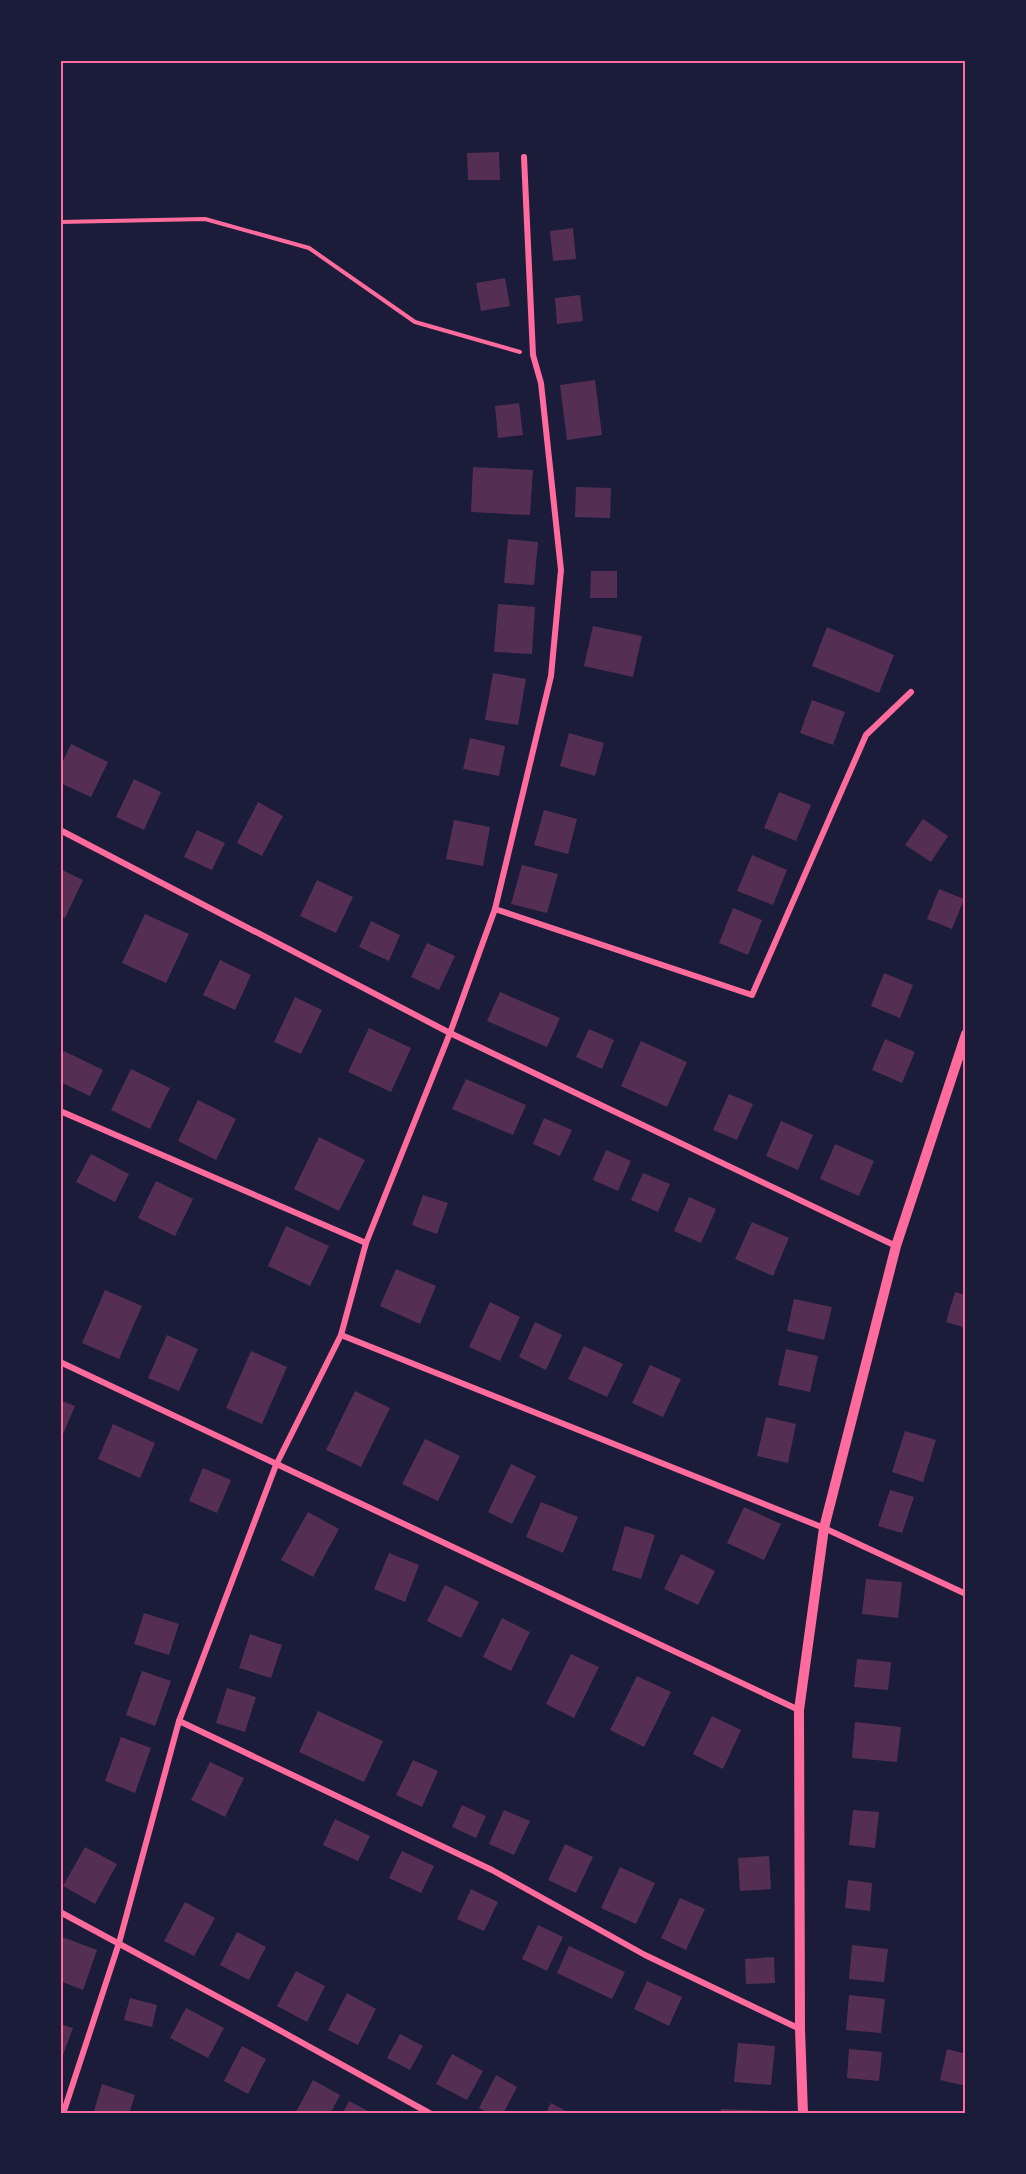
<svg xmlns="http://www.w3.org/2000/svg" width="1026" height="2174" font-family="'Source Serif 4',serif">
	<rect width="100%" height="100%" fill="#1b1b3a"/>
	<g fill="#542f53">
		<path d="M 499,152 L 500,180 L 468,180 L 467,153 Z"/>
		<path d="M 573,228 L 576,259 L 553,261 L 550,231 Z"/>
		<path d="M 505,278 L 510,306 L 481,311 L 476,283 Z"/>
		<path d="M 580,295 L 583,321 L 557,324 L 555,298 Z"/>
		<path d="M 595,380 L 602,435 L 567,440 L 560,385 Z"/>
		<path d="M 519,403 L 523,435 L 498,438 L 495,406 Z"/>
		<path d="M 473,467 L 533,470 L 530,515 L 471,512 Z"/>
		<path d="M 576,487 L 611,488 L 610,518 L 575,517 Z"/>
		<path d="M 508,539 L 538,542 L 534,585 L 504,583 Z"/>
		<path d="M 591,571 L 617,571 L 617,598 L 590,598 Z"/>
		<path d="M 498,604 L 535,607 L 532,654 L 494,652 Z"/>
		<path d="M 593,626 L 642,636 L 633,677 L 584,666 Z"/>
		<path d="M 827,627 L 894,655 L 879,693 L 812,666 Z"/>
		<path d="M 493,673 L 526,679 L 518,725 L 485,720 Z"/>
		<path d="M 812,700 L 845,712 L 833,745 L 800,733 Z"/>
		<path d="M 569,733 L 604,743 L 595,776 L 560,766 Z"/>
		<path d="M 470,738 L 505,746 L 499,776 L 463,769 Z"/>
		<path d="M 71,744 L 108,762 L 91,797 L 60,783 L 60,767 Z"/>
		<path d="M 134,779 L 161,792 L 144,830 L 116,817 Z"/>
		<path d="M 779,792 L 811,805 L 796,841 L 764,828 Z"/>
		<path d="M 258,802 L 283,816 L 262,856 L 237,843 Z"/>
		<path d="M 544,810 L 577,819 L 568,854 L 534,845 Z"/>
		<path d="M 923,819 L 948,836 L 931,862 L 905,845 Z"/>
		<path d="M 454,820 L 490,827 L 483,866 L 446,859 Z"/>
		<path d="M 197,830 L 225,843 L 212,870 L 184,857 Z"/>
		<path d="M 752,855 L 787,870 L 773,905 L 737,891 Z"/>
		<path d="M 522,865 L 558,874 L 547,913 L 511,904 Z"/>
		<path d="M 60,869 L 83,880 L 65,918 L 60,916 Z"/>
		<path d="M 317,880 L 353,897 L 336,933 L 300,916 Z"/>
		<path d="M 939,889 L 964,899 L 952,929 L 927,919 Z"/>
		<path d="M 733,908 L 762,920 L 748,955 L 719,943 Z"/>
		<path d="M 145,914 L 189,934 L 166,983 L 122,963 Z"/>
		<path d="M 371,921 L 400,935 L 389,961 L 359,947 Z"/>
		<path d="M 427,943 L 455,956 L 439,990 L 411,977 Z"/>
		<path d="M 220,960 L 251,975 L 235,1010 L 203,995 Z"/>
		<path d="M 884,973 L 913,985 L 900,1018 L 871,1006 Z"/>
		<path d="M 500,992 L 560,1018 L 547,1047 L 487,1021 Z"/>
		<path d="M 295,997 L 322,1010 L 301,1054 L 274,1042 Z"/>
		<path d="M 369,1028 L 411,1048 L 391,1092 L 348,1072 Z"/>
		<path d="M 589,1029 L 614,1040 L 602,1069 L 576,1057 Z"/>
		<path d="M 885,1039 L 915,1052 L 902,1083 L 872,1070 Z"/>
		<path d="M 641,1041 L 687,1062 L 667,1107 L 621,1086 Z"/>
		<path d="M 64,1051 L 103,1070 L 90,1096 L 60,1082 L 60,1059 Z"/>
		<path d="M 131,1069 L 170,1088 L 150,1129 L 111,1110 Z"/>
		<path d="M 466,1079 L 526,1105 L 513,1135 L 452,1109 Z"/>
		<path d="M 729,1094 L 753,1104 L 737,1140 L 713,1130 Z"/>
		<path d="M 198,1100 L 236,1119 L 216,1160 L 178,1141 Z"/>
		<path d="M 544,1118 L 572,1130 L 560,1156 L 533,1144 Z"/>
		<path d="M 781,1121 L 813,1135 L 798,1170 L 766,1156 Z"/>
		<path d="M 319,1137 L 365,1160 L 339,1211 L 294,1189 Z"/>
		<path d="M 835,1144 L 874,1161 L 859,1196 L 820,1179 Z"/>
		<path d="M 606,1150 L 631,1161 L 618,1191 L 593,1180 Z"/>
		<path d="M 91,1154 L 129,1174 L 115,1202 L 76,1182 Z"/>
		<path d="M 643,1173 L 670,1184 L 658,1212 L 631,1200 Z"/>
		<path d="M 156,1181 L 193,1199 L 175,1236 L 138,1218 Z"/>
		<path d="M 423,1195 L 448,1203 L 437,1234 L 412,1225 Z"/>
		<path d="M 689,1197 L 716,1209 L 701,1243 L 674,1231 Z"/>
		<path d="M 752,1222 L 789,1238 L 773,1276 L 735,1259 Z"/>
		<path d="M 286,1226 L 329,1246 L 310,1286 L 268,1266 Z"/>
		<path d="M 396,1269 L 436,1286 L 420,1324 L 380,1306 Z"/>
		<path d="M 105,1290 L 142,1306 L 119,1359 L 82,1343 Z"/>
		<path d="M 955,1292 L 966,1295 L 966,1328 L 946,1322 Z"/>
		<path d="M 794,1299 L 832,1307 L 824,1340 L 787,1331 Z"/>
		<path d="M 490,1302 L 520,1317 L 500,1361 L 469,1347 Z"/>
		<path d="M 535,1322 L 562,1335 L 546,1370 L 519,1357 Z"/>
		<path d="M 167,1335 L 198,1349 L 179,1391 L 148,1378 Z"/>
		<path d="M 584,1346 L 623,1364 L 607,1397 L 568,1379 Z"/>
		<path d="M 786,1349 L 818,1356 L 810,1392 L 778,1385 Z"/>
		<path d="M 251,1351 L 287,1367 L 262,1424 L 226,1408 Z"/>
		<path d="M 650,1365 L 681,1379 L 663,1417 L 632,1403 Z"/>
		<path d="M 355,1391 L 390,1408 L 361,1467 L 326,1450 Z"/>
		<path d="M 60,1400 L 75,1406 L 60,1441 Z"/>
		<path d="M 766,1417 L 796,1424 L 788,1463 L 757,1456 Z"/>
		<path d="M 113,1424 L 155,1443 L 140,1478 L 98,1459 Z"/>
		<path d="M 905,1431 L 936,1440 L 923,1482 L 892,1472 Z"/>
		<path d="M 425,1439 L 460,1456 L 438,1501 L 402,1484 Z"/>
		<path d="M 511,1464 L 536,1476 L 512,1524 L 488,1512 Z"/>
		<path d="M 203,1468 L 231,1480 L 217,1513 L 189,1501 Z"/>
		<path d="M 890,1490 L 914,1497 L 902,1533 L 878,1526 Z"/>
		<path d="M 541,1502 L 578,1517 L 563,1553 L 526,1537 Z"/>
		<path d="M 744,1507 L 781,1524 L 764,1560 L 727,1543 Z"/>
		<path d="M 308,1512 L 339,1529 L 313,1577 L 281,1560 Z"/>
		<path d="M 625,1526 L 655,1535 L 641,1579 L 612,1570 Z"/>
		<path d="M 389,1553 L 419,1565 L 405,1602 L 374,1589 Z"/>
		<path d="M 681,1554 L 715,1571 L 698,1605 L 664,1589 Z"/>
		<path d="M 866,1579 L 902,1582 L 898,1618 L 862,1614 Z"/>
		<path d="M 445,1585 L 479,1602 L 461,1638 L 427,1621 Z"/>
		<path d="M 144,1613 L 179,1624 L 169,1655 L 134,1644 Z"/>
		<path d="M 502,1618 L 530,1632 L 511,1671 L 483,1657 Z"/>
		<path d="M 250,1634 L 282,1645 L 271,1678 L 239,1668 Z"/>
		<path d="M 571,1654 L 599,1667 L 574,1718 L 546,1704 Z"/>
		<path d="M 857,1659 L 891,1662 L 888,1690 L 854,1687 Z"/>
		<path d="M 142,1671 L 171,1681 L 155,1726 L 126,1715 Z"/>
		<path d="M 637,1676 L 671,1692 L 644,1747 L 610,1730 Z"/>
		<path d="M 227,1688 L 256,1697 L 245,1732 L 216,1723 Z"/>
		<path d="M 318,1711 L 383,1741 L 364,1782 L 299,1752 Z"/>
		<path d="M 712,1716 L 741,1730 L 723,1769 L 693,1754 Z"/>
		<path d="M 855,1722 L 901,1727 L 897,1762 L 852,1758 Z"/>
		<path d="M 121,1737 L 151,1748 L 135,1793 L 105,1781 Z"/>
		<path d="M 413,1760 L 438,1771 L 422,1807 L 396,1795 Z"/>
		<path d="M 210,1762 L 244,1778 L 225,1817 L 191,1800 Z"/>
		<path d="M 462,1805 L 486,1816 L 476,1838 L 452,1827 Z"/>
		<path d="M 504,1810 L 530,1821 L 514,1855 L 489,1844 Z"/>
		<path d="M 853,1810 L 879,1812 L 875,1848 L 849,1845 Z"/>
		<path d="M 335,1819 L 370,1836 L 358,1861 L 323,1845 Z"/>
		<path d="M 565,1844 L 593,1857 L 576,1893 L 548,1880 Z"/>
		<path d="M 85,1847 L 117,1864 L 95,1904 L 63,1886 Z"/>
		<path d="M 402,1851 L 434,1866 L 421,1893 L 389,1878 Z"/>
		<path d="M 769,1856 L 771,1889 L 740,1891 L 738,1858 Z"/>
		<path d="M 620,1867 L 655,1883 L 636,1924 L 601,1908 Z"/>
		<path d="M 848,1880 L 872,1883 L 870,1911 L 845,1908 Z"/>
		<path d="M 471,1889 L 498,1902 L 484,1931 L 457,1919 Z"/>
		<path d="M 680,1898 L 705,1909 L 686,1950 L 661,1938 Z"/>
		<path d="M 185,1902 L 215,1918 L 194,1956 L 164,1941 Z"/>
		<path d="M 538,1925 L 563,1937 L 547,1971 L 522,1959 Z"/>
		<path d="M 237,1932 L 266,1947 L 249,1980 L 220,1965 Z"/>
		<path d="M 62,1937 L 97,1950 L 83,1990 L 60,1981 L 60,1942 Z"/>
		<path d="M 852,1945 L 888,1949 L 884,1982 L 849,1979 Z"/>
		<path d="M 569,1946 L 625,1972 L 612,1999 L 557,1973 Z"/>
		<path d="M 774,1957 L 775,1983 L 746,1984 L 745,1959 Z"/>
		<path d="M 296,1971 L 325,1986 L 307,2022 L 277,2006 Z"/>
		<path d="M 647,1981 L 682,1997 L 669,2026 L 634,2009 Z"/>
		<path d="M 347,1993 L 376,2009 L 358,2045 L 328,2030 Z"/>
		<path d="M 849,1995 L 885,1999 L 881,2033 L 846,2030 Z"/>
		<path d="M 130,1998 L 157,2005 L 152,2027 L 124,2020 Z"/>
		<path d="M 186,2008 L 224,2028 L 208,2058 L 170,2038 Z"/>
		<path d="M 60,2024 L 73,2028 L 60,2063 Z"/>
		<path d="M 400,2034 L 423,2046 L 410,2070 L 387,2058 Z"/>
		<path d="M 738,2043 L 775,2046 L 771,2085 L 734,2082 Z"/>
		<path d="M 242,2046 L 266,2059 L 248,2094 L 224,2081 Z"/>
		<path d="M 849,2049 L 882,2052 L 879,2081 L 847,2078 Z"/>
		<path d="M 947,2049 L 966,2054 L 966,2086 L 940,2080 Z"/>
		<path d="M 452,2054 L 483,2071 L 467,2100 L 436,2084 Z"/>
		<path d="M 496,2075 L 517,2087 L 503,2114 L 490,2114 L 479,2108 Z"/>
		<path d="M 313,2080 L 340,2095 L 330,2114 L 295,2114 Z"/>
		<path d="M 102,2084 L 135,2095 L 129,2114 L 93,2114 Z"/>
		<path d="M 349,2101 L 374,2114 L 342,2114 Z"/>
		<path d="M 551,2103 L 571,2114 L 545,2114 Z"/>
		<path d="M 721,2109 L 777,2111 L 777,2114 L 721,2114 Z"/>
	</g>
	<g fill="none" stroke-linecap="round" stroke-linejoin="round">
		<path stroke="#ff6b9d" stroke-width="4" d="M 60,222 L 205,219 L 309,248 L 415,322 L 520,352"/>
		<g stroke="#ff6b9d" stroke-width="6">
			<path d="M 60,830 L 450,1033 L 896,1246"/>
			<path d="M 495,909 L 752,995 L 866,735 L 911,692"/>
			<path d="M 60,1111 L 366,1243"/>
			<path d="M 341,1335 L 824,1528 L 966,1594"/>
			<path d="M 60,1362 L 799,1710"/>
			<path d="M 179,1721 L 492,1870 L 645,1955 L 800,2029"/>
			<path d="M 60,1912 L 270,2025 L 431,2114"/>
			<path d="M 63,2114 L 119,1943 L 179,1721 L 276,1465 L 341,1335 L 366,1243 L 450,1033 L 495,909 L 551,676 L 561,570 L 541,383 L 533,355 L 524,157"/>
		</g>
		<path stroke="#ff6b9d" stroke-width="10" d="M 803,2114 L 800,2029 L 799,1710 L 824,1528 L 896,1246 L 966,1034"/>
	</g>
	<rect width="1026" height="2174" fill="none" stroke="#1b1b3a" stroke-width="123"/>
	<rect x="62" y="62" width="902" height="2050" fill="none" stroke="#ff6b9d" stroke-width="2"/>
</svg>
